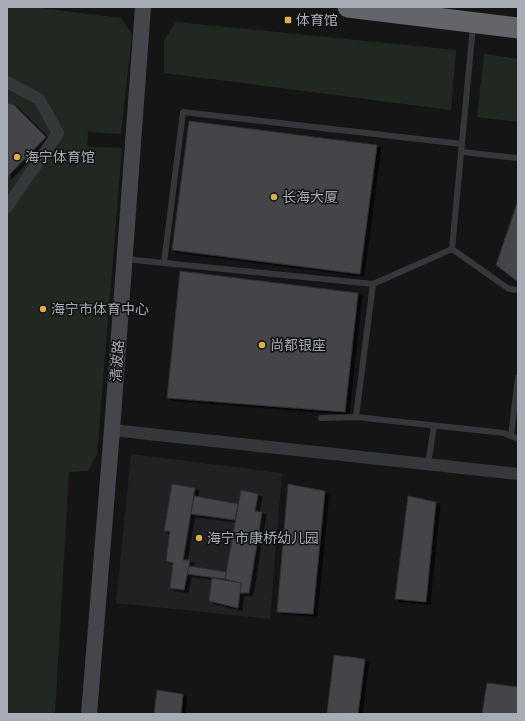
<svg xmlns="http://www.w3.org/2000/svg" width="525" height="721" font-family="'Alegreya Sans','Noto Sans SC',sans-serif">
	<defs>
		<filter id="shadow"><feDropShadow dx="4" dy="2.5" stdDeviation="0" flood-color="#0009"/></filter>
	</defs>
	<rect width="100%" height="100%" fill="#151516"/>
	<path fill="#212123" d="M 131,454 L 282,473 L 270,619 L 116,603 Z"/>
	<g fill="#212822">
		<path d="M 7,7 L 32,7 L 121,18 L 132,34 L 121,134 L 88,132 L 87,147 L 122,148 L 97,454 L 88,471 L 69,472 L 55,714 L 7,714 Z"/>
		<path d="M 176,22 L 456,50 L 451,110 L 164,73 L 164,40 Z"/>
		<path d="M 484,54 L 518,59 L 518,122 L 477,117 Z"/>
	</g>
	<g fill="#444549" stroke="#2f2f32" filter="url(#shadow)">
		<path d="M 7,103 L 14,105 L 46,137 L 7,177 Z"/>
		<path d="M 189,121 L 377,145 L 360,274 L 172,250 Z"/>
		<path d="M 518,200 L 518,282 L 496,265 Z"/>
		<path d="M 180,271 L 358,293 L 345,412 L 167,398 Z"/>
		<path d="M 172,484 L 195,488 L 183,560 L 190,560 L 184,590 L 170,588 L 173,563 L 166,561 L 170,531 L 164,531 Z"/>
		<path d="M 288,484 L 325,491 L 313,614 L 277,612 Z"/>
		<path d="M 241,490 L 258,494 L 255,511 L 262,512 L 249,593 L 240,593 L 241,583 L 225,579 Z"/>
		<path d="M 194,496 L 238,504 L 235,520 L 191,514 Z"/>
		<path d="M 408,496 L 436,502 L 426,602 L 395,599 Z"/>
		<path d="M 189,566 L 226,572 L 225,579 L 187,574 Z"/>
		<path d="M 212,578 L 241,583 L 238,608 L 209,601 Z"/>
		<path d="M 334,655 L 365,659 L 358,714 L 327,713 Z"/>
		<path d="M 487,683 L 518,687 L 518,714 L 482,714 Z"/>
		<path d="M 157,690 L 183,694 L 181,714 L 154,714 Z"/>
	</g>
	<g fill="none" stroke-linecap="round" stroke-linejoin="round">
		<g stroke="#36373b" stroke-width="6">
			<path d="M 462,152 L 518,158"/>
			<path d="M 452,249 L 473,26"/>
			<path d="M 125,259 L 373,284 L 452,249 L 509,289 L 518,290"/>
			<path d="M 164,263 L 183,112 L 462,144"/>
			<path d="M 356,417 L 373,284"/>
			<path d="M 321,418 L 356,417 L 504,433 L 518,439"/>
			<path d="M 511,436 L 518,377"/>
			<path d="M 428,464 L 434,426"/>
		</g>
		<g stroke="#36373b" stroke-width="12">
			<path d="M 7,82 L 39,99 L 58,133 L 7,207"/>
			<path d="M 112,430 L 518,474"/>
		</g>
		<path stroke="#44464b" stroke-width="16" d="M 89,714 L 112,430 L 143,7"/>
		<path stroke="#63656b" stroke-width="21" d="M 348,7 L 518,28"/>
	</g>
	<g fill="#dbb048" stroke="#101011" stroke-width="1.5">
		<rect x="284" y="16" width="8" height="8" rx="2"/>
		<circle cx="17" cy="157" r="4"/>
		<circle cx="274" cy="197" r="4"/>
		<circle cx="43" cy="309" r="4"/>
		<circle cx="262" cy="345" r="4"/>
		<circle cx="199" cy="538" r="4"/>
	</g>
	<g text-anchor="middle" stroke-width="3" stroke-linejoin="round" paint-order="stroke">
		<g font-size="14" fill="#a8acb5" stroke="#101011" text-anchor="start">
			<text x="296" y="25">体育馆</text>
			<text x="25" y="162">海宁体育馆</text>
			<text x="282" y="202">长海大厦</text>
			<text x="51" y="314">海宁市体育中心</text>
			<text x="270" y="350">尚都银座</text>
			<text x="207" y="543">海宁市康桥幼儿园</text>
		</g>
		<g font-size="14" fill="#a8acb5" stroke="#101011">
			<text transform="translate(117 361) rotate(-86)" y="5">清波路</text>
		</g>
	</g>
	<rect width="525" height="721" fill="none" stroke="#a8acb5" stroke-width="16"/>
</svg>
